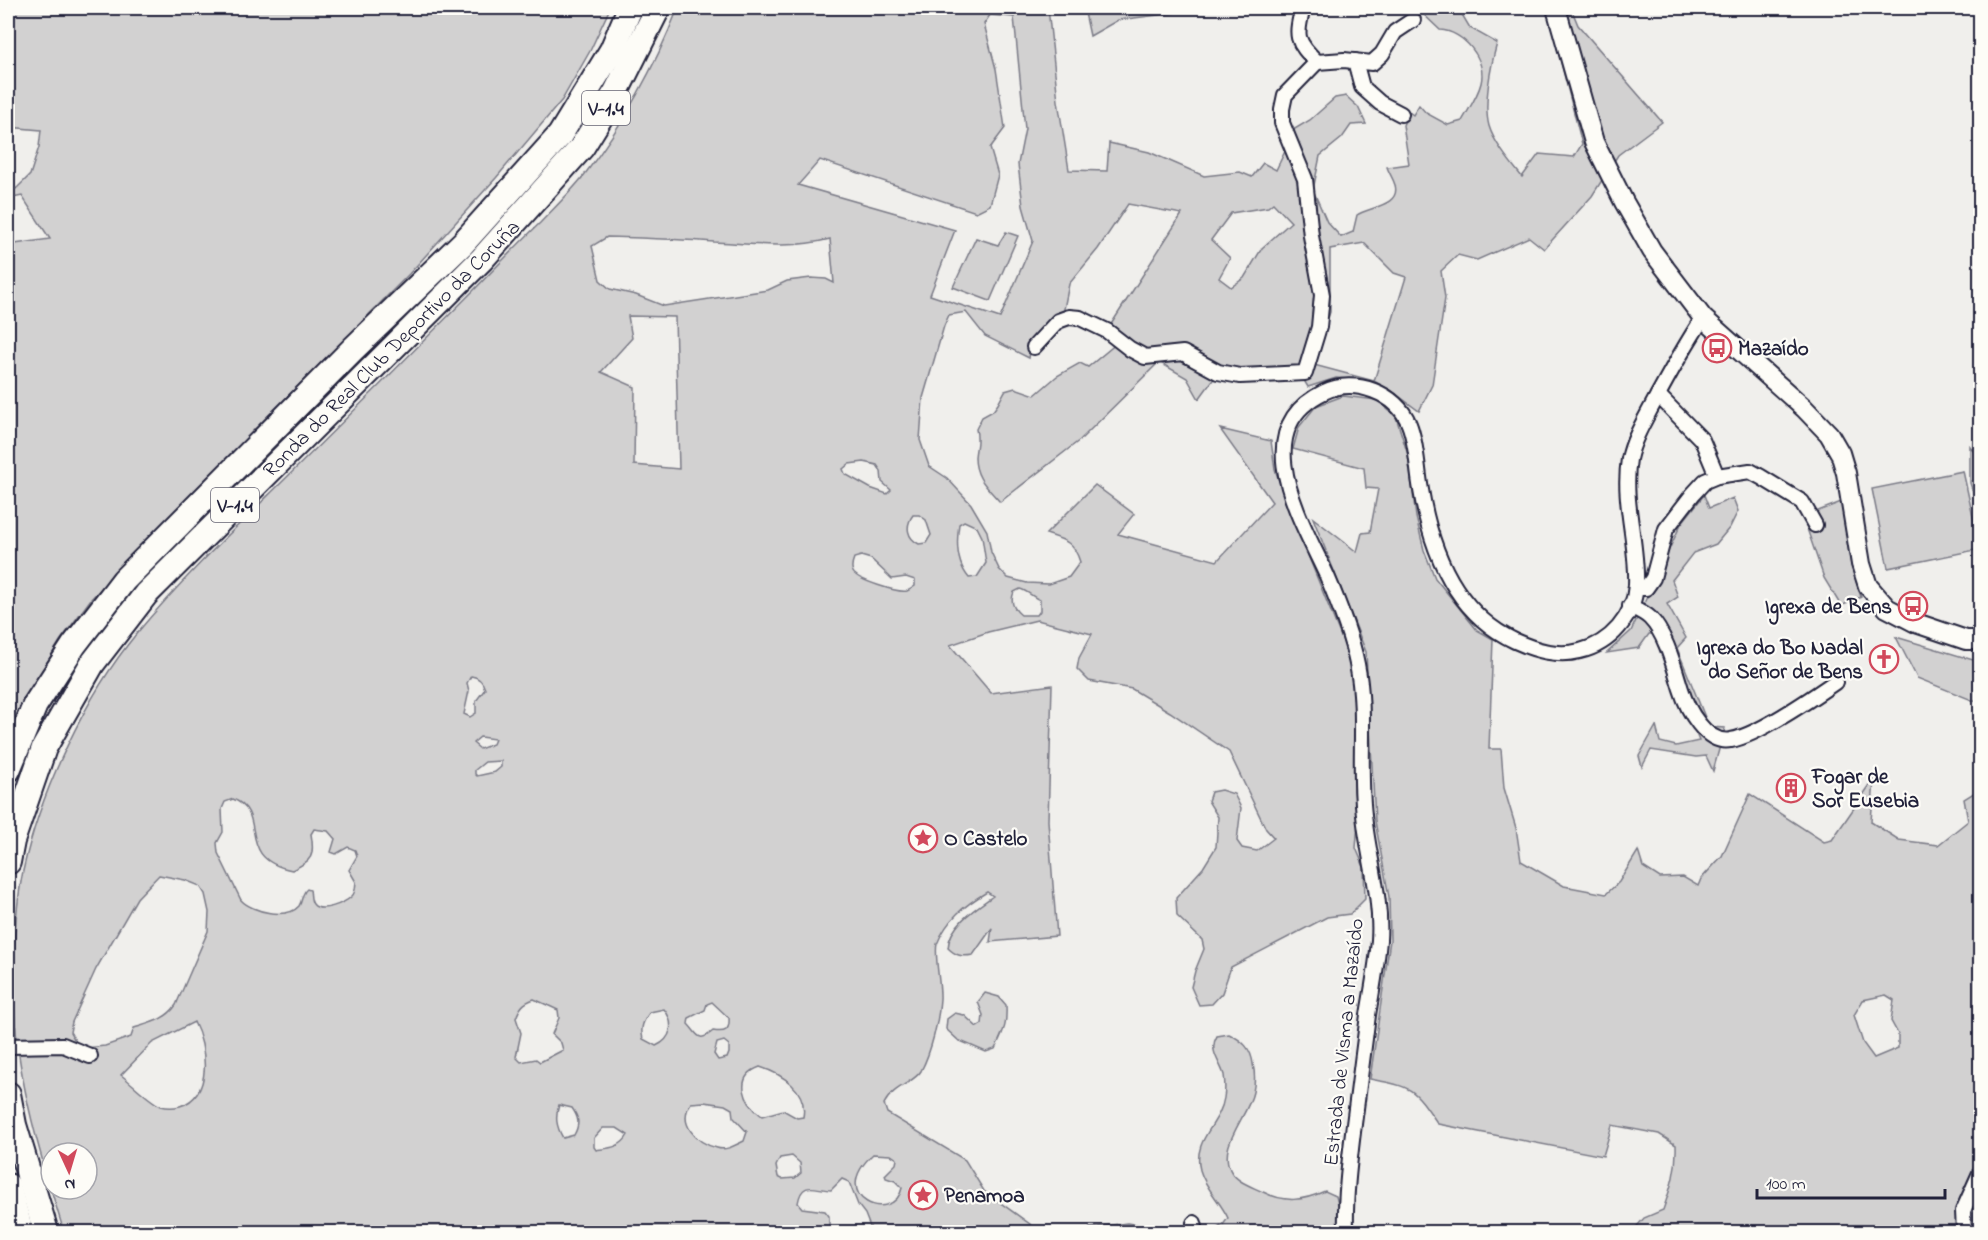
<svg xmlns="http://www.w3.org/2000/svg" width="1988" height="1240" font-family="'Indie Flower',sans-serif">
	<rect width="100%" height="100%" fill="#f0efec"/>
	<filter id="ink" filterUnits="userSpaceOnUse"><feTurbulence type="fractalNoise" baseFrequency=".0167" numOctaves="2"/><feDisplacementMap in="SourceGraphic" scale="12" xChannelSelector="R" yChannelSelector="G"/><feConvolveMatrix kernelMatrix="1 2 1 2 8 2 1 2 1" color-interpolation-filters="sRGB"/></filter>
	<g filter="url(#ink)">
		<g fill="#d2d1d1" stroke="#7a7a86" stroke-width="1.5" fill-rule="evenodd">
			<path d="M 8,8 L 610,8 L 590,51 L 562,100 L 496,178 L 409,274 L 201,484 L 91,599 L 60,641 L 34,684 L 8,737 L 8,245 L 50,239 L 22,196 L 8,199 L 8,179 L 16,189 L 30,175 L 39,147 L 41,130 L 8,127 Z"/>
			<path d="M 678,8 L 1048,8 L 1058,101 L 1069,170 L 1107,171 L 1109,143 L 1149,152 L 1204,176 L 1240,172 L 1252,177 L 1263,163 L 1276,170 L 1288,145 L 1293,130 L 1310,120 L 1335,98 L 1346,96 L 1358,107 L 1366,124 L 1351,125 L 1342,138 L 1320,156 L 1313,190 L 1327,222 L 1341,237 L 1353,232 L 1357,215 C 1369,207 1401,206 1395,185 C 1393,178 1389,173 1387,167 L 1409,164 L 1403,125 L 1409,112 L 1413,115 L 1419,105 L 1426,113 L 1448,125 L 1462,121 C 1468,110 1478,96 1481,83 C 1487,59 1463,31 1440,30 L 1419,10 L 1460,11 L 1470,28 L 1497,43 C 1491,65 1483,104 1489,126 C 1494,143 1511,163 1522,177 L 1539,154 L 1574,157 L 1582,144 L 1547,8 L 1571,8 L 1578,25 L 1662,122 L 1618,155 L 1592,196 L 1544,249 L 1529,237 L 1477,260 L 1458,255 L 1441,271 L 1445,298 L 1432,385 L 1419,411 L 1393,392 L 1374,381 L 1336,378 L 1308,387 L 1302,377 L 1215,377 L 1199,399 L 1187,378 L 1159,362 L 1080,440 L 1000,502 C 987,487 975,478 975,457 C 976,445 979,441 976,429 L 982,417 L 993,411 L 998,404 L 1005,391 L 1015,388 L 1035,395 L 1057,376 L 1080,363 L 1088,367 L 1123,338 L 1110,326 L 1182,214 L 1128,204 L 1098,249 L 1069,284 L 1063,314 L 1031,345 L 1029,358 L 985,336 L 966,312 L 949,315 L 944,326 L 923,398 L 920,440 L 929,466 L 947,478 L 971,504 L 987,531 L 991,552 L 999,569 L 1008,578 L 1027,583 L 1049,584 L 1069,577 L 1080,562 C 1074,542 1065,540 1046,534 L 1095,485 L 1134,514 L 1118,534 L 1217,561 L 1272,502 L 1220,429 L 1271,441 L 1275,469 L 1284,496 L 1346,649 L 1355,690 L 1356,757 L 1354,791 L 1358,823 L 1356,848 L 1364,867 L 1365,899 L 1350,914 L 1327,917 L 1231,967 L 1222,993 L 1212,1004 L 1199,1005 L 1191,987 L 1195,971 L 1204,949 L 1202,940 L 1177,916 L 1176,898 L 1203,868 L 1216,847 L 1218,817 L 1208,801 L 1211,792 L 1221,790 L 1234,794 L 1241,808 L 1237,841 L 1242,848 L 1257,851 L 1274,838 L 1266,829 L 1229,752 L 1170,712 L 1132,689 L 1089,681 L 1077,669 L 1079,658 L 1092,634 L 1037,620 L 988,632 L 950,645 L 991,693 L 1052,685 L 1048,821 L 1057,936 L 990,942 L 992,928 L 973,955 C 962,957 956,956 948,948 C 949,925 976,908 993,896 L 987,892 C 965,905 947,919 937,944 C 934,955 941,985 940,999 C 939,1020 931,1052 921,1071 C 914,1083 893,1086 884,1104 L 887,1113 L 965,1160 L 984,1191 L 1041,1232 L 872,1232 L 865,1214 L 858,1205 L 849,1182 L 842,1179 L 831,1190 C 816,1190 802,1179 798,1203 L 802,1208 L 825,1211 L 829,1216 L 829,1232 L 64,1232 C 41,1158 17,1081 14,1003 C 12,963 15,909 23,871 C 40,792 86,695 137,633 C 181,580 231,532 280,484 C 345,420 409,356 473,291 C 495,268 517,245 540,223 C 555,207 572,191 585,174 C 624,123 655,67 678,8 ZM 990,15 L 1014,17 L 1025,129 L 1018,164 L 1023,206 L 1033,241 L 1000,318 L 930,295 L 955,230 L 798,185 L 820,160 L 976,212 L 990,205 L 998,175 L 990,148 L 1005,128 L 996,69 L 984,24 ZM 1273,203 L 1291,222 L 1262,248 L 1244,278 L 1231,287 L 1219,278 L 1230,258 L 1211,240 L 1231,213 L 1268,207 ZM 607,237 C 643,238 679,239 714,242 C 754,244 791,249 830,239 L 834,283 L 826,279 L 811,278 L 787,281 L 768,290 L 664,306 L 636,295 L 610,289 L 600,280 L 592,246 ZM 1364,243 L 1394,273 L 1406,277 L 1374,381 L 1314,365 L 1330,312 L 1330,249 ZM 628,316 L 675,317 L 679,469 L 634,465 L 635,387 L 601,372 L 632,338 ZM 864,462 L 877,465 L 881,471 L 882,482 L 891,490 L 887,494 L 870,488 L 845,474 L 843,469 L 849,464 ZM 913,515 L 919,515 L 926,520 L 931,535 L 926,543 L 919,544 C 907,538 905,526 913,515 ZM 964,521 L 977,527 L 982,537 L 986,563 L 977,577 L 969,578 C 956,563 956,543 959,524 ZM 861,556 L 871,559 L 892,579 L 906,577 L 915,580 L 915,586 C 912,588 910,590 907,591 C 898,593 857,580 853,572 C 851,568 852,563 854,558 ZM 1020,589 C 1028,591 1032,597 1040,600 L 1040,611 L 1037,615 L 1021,615 C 1012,608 1010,601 1014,592 ZM 471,676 C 479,677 483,682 485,689 L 476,701 L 476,713 L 470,717 L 464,714 L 469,691 L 467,683 ZM 480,737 L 495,739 L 493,744 L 480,749 L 473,743 ZM 501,761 L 501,767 L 495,772 L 477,776 L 475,774 L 475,770 L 485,762 ZM 233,799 C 270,814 233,858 292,870 C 312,861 315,856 311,834 L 314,829 L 328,831 L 335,839 L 331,852 L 336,854 L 348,847 L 355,850 L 357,856 L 349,870 L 356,882 C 355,887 356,892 352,896 C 345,903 320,914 313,904 C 310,900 311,894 310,890 L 307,889 C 301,894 303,900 299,906 C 287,920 252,912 241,900 L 218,853 L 217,843 L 223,832 L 222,809 L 225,802 ZM 159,875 L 185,880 L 200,886 L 205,894 L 209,912 L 208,931 L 176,1005 C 166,1020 150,1023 134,1028 L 131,1037 L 105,1046 L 85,1048 L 76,1042 L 70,1032 L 72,1022 L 96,969 L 137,898 ZM 534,999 L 558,1010 L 559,1018 L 552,1034 L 561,1043 L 563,1050 L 540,1062 L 536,1059 L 521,1062 L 516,1057 L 521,1033 L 516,1018 C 520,1007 523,1003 534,999 ZM 712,1002 L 729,1018 C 730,1031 725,1033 713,1031 C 698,1044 698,1034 688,1024 L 689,1018 L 705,1010 L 707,1004 ZM 664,1009 C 675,1023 672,1039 656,1046 L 643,1039 C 640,1028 643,1021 650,1012 ZM 194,1022 C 207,1047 213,1096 180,1106 C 173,1108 168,1108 161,1106 C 149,1101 132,1083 121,1075 L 152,1043 ZM 724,1041 L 729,1045 L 729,1053 L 727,1058 L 718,1060 L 714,1054 L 717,1043 ZM 760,1067 C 782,1074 808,1090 803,1117 L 797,1118 L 783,1110 L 762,1116 C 744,1103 733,1077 760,1067 ZM 704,1102 L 725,1105 L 732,1109 L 733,1117 L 747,1132 L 744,1141 C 736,1145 726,1151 717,1148 C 696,1143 677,1123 691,1103 ZM 559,1105 L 572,1108 C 579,1118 580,1124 574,1135 L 563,1138 C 556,1126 555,1117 559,1105 ZM 603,1128 L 617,1128 L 628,1135 C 621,1148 609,1148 596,1150 L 594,1147 L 594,1138 ZM 51,1153 L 87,1153 L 87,1189 L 51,1189 ZM 873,1154 L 891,1155 L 897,1159 L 896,1164 L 885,1175 L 886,1178 L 895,1181 L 902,1188 C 894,1225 825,1199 873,1154 ZM 792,1156 L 800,1163 L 801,1173 L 795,1178 L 782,1179 L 778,1177 L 776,1166 L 780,1158 Z"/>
			<path d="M 1084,8 L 1174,8 L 1174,13 L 1118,20 L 1090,36 Z"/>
			<path d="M 1006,232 L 1018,236 L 990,301 L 953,287 L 976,238 L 998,245 Z"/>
			<path d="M 1343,396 L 1377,400 L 1396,417 L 1408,455 L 1416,517 L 1424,550 L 1435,578 L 1477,630 L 1493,639 L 1489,749 L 1501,749 L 1504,788 L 1516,828 L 1521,861 L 1564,886 L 1606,894 L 1619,882 L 1638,851 L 1643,867 L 1660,878 L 1683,877 L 1698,886 L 1701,879 L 1722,856 L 1750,794 L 1824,842 L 1832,840 L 1874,779 L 1871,822 L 1899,840 L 1938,845 L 1968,821 L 1964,799 L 1980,789 L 1980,1232 L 1632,1232 L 1644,1218 L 1663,1210 C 1671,1187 1677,1169 1676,1145 L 1659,1134 L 1612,1125 L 1603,1156 L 1438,1124 C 1413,1087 1413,1087 1370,1079 L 1390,940 L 1389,897 L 1375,821 L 1366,652 L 1313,518 L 1357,552 L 1362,533 L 1370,532 L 1378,489 L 1366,488 L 1364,468 L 1293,449 L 1299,427 L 1316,406 ZM 1886,995 L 1894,1000 L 1891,1021 L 1898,1034 L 1898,1048 L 1874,1058 L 1863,1043 L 1854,1015 L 1863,1000 Z"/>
			<path d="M 1970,446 L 1980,460 L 1980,514 L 1970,483 Z"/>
			<path d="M 1963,471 L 1980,549 L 1888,568 L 1872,489 Z"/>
			<path d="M 1704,495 L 1709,508 L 1733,498 L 1738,511 L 1730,527 L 1716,544 L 1693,553 L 1672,580 L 1678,597 L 1667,604 L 1686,638 L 1677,648 L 1709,727 L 1725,728 L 1713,771 L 1706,756 L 1696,757 L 1651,750 L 1642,767 L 1639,756 L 1656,726 L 1660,742 L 1676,746 L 1699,741 L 1656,634 L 1649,634 L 1639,648 L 1607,653 L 1631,631 L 1681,524 Z"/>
			<path d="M 1841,502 L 1851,565 L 1861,597 L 1841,606 L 1824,578 L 1803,517 Z"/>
			<path d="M 1896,637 L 1980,662 L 1980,707 L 1977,702 L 1917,678 Z"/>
			<path d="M 985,993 L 999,997 L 1006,1005 C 1007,1026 1004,1030 995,1049 L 986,1052 L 958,1040 L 946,1029 L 947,1019 L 955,1013 L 964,1015 L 977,1027 L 982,1024 L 983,1015 L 978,1002 Z"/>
			<path d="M 1229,1034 C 1243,1041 1251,1048 1253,1064 C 1255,1073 1255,1083 1253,1092 C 1248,1117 1215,1147 1232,1173 C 1239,1183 1253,1187 1263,1192 C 1285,1203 1303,1201 1325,1191 L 1336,1196 L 1339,1208 L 1338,1232 L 1211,1232 L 1223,1225 L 1228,1218 C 1220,1201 1205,1188 1200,1170 C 1192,1139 1220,1125 1224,1098 C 1225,1092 1225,1082 1224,1075 C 1220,1061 1208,1051 1217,1036 Z"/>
			<path d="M 1127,1223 L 1183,1232 L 1088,1232 L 1090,1228 Z"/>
		</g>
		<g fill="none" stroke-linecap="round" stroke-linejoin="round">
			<g stroke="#22223b" stroke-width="18">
				<g id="street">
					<path d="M 1355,61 L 1362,87 L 1380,103 L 1401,114"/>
					<path d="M 1317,62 L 1344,60 L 1372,63 L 1382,54 L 1395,32 L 1413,20"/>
					<path d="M 1034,347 L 1058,321 L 1069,317 L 1080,318 L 1107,331 L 1130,349 L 1145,357 L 1183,353 L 1218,372 L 1240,376 L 1305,373 L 1319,327 L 1322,295 L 1311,236 L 1305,179 L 1282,123 L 1282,109 L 1285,95 L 1317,62 C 1296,42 1295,36 1303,8"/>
					<path d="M 1658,395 L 1702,440 L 1717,476"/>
					<path d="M 1636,588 L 1646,588 L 1653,578 L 1666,529 L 1693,494 L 1705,481 L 1717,476 L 1750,471 L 1761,477 L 1802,502 L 1815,525"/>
					<path d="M 1630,606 C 1636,609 1645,613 1650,618 C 1666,634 1674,667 1681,689 C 1687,709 1706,745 1731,740 C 1757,736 1812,698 1835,682"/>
					<path d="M 8,1046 L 63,1045 L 90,1056"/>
					<path d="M 1194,1223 L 1196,1232"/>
					<path d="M 1346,1232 C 1345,1199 1349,1165 1353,1132 C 1358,1093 1363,1054 1368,1015 C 1372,990 1377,965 1379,940 C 1382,897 1368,857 1364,815 C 1358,764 1367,714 1357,664 C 1351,634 1339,604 1327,576 C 1302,521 1245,430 1324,392 C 1355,377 1397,393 1409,424 C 1417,444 1417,469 1421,490 C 1431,551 1455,613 1515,641 C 1535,650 1557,657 1580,651 C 1610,644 1634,617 1636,585 C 1638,544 1622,501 1629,459 C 1633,440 1643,423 1652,406 C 1668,376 1684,347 1703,318"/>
					<path d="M 1964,1232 L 1963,1211 L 1980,1173"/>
				</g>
			</g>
			<g stroke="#22223b" stroke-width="22">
				<path id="secondary" d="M 1556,8 L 1594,142 L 1624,202 L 1652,251 L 1703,318 L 1804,408 L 1829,434 L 1840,453 L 1846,473 L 1861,564 L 1868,586 L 1887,608 L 1916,623 L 1966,640 L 1980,640"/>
			</g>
			<g stroke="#22223b" stroke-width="28">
				<g id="highway">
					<path d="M 8,770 L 35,705 L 74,645 L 124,580 L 353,349 L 463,243 L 560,135 L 612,50 L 630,8"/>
					<path d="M 8,862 L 12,841 L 44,748 L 92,664 L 146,594 L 482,259 L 582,147 L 616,92 L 658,8"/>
					<path d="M 8,1094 L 14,1125 L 46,1232"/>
					<path d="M 8,1186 L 21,1232"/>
				</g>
			</g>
			<use href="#street" stroke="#fdfcf7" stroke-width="14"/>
			<use href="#secondary" stroke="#fdfcf7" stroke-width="18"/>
			<use href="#highway" stroke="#fdfcf7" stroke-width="24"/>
		</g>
	</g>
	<defs>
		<g id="bus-ring" transform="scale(1.5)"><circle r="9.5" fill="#fdfcf7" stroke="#d1495b" stroke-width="1.5"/><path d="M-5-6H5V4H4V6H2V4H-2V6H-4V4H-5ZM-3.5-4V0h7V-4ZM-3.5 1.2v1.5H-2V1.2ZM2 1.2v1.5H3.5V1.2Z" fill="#d1495b"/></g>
		<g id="church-ring" transform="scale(1.5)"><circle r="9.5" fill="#fdfcf7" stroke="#d1495b" stroke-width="1.5"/><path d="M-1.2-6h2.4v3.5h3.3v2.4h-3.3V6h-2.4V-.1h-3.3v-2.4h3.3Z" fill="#d1495b"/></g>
		<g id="building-ring" transform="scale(1.5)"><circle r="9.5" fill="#fdfcf7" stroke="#d1495b" stroke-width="1.5"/><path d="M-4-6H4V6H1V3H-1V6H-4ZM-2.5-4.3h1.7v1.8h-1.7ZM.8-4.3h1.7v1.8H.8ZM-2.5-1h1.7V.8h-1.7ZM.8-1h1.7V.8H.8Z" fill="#d1495b"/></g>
		<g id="sight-ring" transform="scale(1.5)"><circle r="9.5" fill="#fdfcf7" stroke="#d1495b" stroke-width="1.5"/><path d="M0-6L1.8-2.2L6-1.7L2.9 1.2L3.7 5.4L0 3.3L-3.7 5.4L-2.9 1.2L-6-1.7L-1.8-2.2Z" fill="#d1495b"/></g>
	</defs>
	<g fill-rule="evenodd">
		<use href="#bus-ring" x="1717" y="348"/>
		<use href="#bus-ring" x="1913" y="606"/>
		<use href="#church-ring" x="1884" y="659"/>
		<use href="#building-ring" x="1791" y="788"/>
		<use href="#sight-ring" x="923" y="838"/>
		<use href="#sight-ring" x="923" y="1195"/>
	</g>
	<g text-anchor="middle" stroke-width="4.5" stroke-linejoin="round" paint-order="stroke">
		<g fill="#fdfcf7" stroke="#646373" stroke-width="1.5">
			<rect x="582" y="91" width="48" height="34" rx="4.5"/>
			<rect x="211" y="488" width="48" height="34" rx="4.5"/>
		</g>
		<g font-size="20" font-weight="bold" fill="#22223b">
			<text x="606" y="115">V-1.4</text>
			<text x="235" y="512">V-1.4</text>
		</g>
		<g font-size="21" fill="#22223b" stroke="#fdfcf7">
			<text transform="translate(391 348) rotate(-45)" y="7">Ronda do Real Club Deportivo da Coruña</text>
			<text transform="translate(1343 1042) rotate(-84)" y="7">Estrada de Visma a Mazaído</text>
		</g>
		<g font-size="21" font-weight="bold" fill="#22223b" stroke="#fdfcf7" text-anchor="start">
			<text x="1738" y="355">Mazaído</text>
			<text x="1892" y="613" text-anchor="end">Igrexa de Bens</text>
			<text x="1863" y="654" text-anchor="end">Igrexa do Bo Nadal<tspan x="1863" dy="24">do Señor de Bens</tspan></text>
			<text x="1812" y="783">Fogar de<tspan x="1812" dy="24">Sor Eusebia</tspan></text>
			<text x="944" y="845">O Castelo</text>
			<text x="944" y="1202">Penamoa</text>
		</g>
	</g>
	<rect width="1988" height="1240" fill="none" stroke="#fdfcf7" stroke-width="30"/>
	<rect x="15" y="15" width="1958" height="1210" fill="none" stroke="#22223b" stroke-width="2" filter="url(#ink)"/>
	<g transform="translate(69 1171) rotate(176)"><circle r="28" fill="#fdfcf7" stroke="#a5a5ac" stroke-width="1.5"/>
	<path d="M0-4.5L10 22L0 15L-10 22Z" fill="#d1495b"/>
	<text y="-9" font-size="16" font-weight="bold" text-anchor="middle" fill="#22223b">N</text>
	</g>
	<path d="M1757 1189v9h188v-9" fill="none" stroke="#22223b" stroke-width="3"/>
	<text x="1766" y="1189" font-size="18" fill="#22223b" stroke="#fdfcf7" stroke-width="4.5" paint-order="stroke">100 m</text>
</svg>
